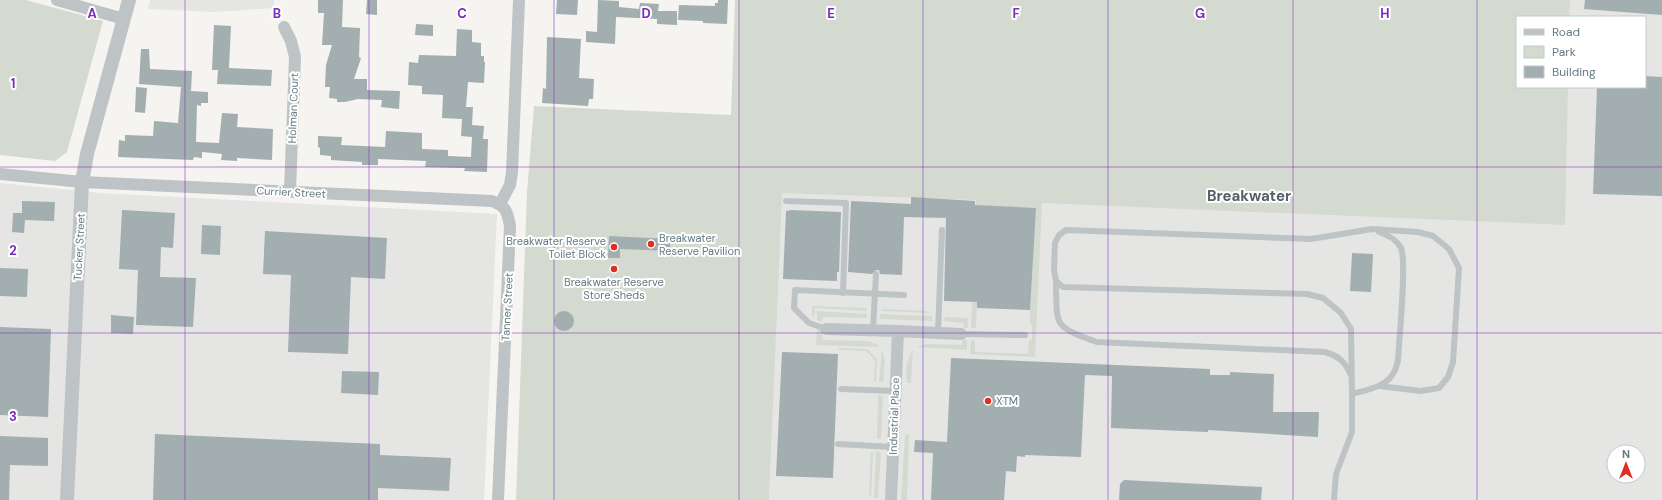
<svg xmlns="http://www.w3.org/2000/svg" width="1662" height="500" font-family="'DM Sans',sans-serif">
	<rect width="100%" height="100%" fill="#f5f4f1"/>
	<g fill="#e5e6e4" fill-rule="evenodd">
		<path d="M 150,0 L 274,0 L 274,8 L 214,12 L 148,9 Z"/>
		<path d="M 735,0 L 1662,0 L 1662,500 L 769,500 L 775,345 ZM 1517,17 L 1645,17 L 1645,87 L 1517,87 ZM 1614,452 L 1638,452 L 1638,476 L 1614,476 Z"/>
		<path d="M 0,183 L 101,193 L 497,214 L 484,500 L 0,500 Z"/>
	</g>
	<g fill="#d5dad0">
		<path d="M 0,0 L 26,0 L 103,21 L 67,152 L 55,161 L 0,155 Z"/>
		<path d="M 735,0 L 1570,0 L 1569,17 L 1517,17 L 1517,87 L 1568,87 L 1565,225 L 1042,203 L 1035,357 L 970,354 L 971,340 L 975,341 L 975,352 L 1028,354 L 1029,340 L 1032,340 L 1032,325 L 1030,324 L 1030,310 L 1035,208 L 981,206 L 976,328 L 971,328 L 976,200 L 782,193 L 769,500 L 516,500 L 527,192 L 534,106 L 731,115 Z"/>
		<path d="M 812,306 L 866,308 L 867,311 L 815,308 L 814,317 L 812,314 Z"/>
		<path d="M 883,309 L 925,311 L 932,313 L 880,311 Z"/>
		<path d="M 817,311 L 867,314 L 867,318 L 822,317 L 822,322 L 817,320 Z"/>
		<path d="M 880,314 L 932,316 L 932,321 L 881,319 L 880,318 Z"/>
		<path d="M 945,317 L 968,318 L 968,328 L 964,328 L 963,323 L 944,321 Z"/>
		<path d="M 817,329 L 822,331 L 822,340 L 868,341 L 879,345 L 877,347 L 816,345 Z"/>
		<path d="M 963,340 L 967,340 L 967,350 L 916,347 L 927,344 L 962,345 Z"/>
		<path d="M 838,348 L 867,349 L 877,359 L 876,382 L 874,381 L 875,360 L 866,351 L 839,350 Z"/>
		<path d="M 882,348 L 885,362 L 883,382 L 879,382 Z"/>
		<path d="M 913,350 L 911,383 L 907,383 C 905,372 906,359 913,350 Z"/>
		<path d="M 878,395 L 883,396 L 881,439 L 877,439 Z"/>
		<path d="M 905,435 L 909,435 L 907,500 L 901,500 Z"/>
		<path d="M 876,451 L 881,453 L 878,498 L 874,498 Z"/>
		<path d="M 871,452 L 873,452 L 871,498 L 869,495 Z"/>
	</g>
	<g fill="#a2aeb0">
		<path d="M 318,0 L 343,0 L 342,27 L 360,28 L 359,57 L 361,58 L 354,79 L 367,79 L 367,90 L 400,91 L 399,109 L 381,107 L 382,100 L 358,99 L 345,102 L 337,102 L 337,99 L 329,98 L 330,87 L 325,87 L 326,65 L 332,45 L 322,45 L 324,13 L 318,13 Z"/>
		<path d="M 367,0 L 377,0 L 377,15 L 366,14 Z"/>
		<path d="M 557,0 L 578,0 L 577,15 L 556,14 Z"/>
		<path d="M 598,0 L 619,1 L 619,7 L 639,9 L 640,3 L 659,4 L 658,11 L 677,11 L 677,25 L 657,24 L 657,19 L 616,17 L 615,44 L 586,42 L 586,31 L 597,32 Z"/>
		<path d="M 718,0 L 728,0 L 727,24 L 703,23 L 703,21 L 678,20 L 679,5 L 715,6 L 715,3 L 718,3 Z"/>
		<path d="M 1585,0 L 1662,0 L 1662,15 L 1584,9 Z"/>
		<path d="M 416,24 L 433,25 L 433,36 L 415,35 Z"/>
		<path d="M 214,25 L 231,26 L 229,68 L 272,70 L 271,86 L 217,84 L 218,70 L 212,70 Z"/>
		<path d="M 457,29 L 472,30 L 472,42 L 481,43 L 481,56 L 484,56 L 484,62 L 485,62 L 484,83 L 468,82 L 466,107 L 473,107 L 472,125 L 484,126 L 483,139 L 488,139 L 487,172 L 464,171 L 465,168 L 425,167 L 426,161 L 378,159 L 378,165 L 362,165 L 362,162 L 331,160 L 331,156 L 320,155 L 320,148 L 318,147 L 318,136 L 342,137 L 341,145 L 385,147 L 386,131 L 422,133 L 422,149 L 448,150 L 448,156 L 471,157 L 472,137 L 461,136 L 462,119 L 442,118 L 443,95 L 422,94 L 422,86 L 408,85 L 409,62 L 418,63 L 419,55 L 456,56 Z"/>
		<path d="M 547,37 L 581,39 L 579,78 L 594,79 L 593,99 L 589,99 L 588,106 L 542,103 L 543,88 L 546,89 Z"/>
		<path d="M 141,49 L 149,49 L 150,69 L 192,71 L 191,91 L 208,92 L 208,103 L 201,103 L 201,106 L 197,105 L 196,142 L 219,143 L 222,113 L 238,114 L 237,127 L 273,129 L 272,160 L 237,158 L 237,161 L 221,160 L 222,154 L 202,152 L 202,158 L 194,157 L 193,160 L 118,157 L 119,140 L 125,141 L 125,135 L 153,136 L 154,121 L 178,123 L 181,87 L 139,84 Z"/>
		<path d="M 1645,76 L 1662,77 L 1662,196 L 1593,194 L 1597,87 L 1645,87 Z"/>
		<path d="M 136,87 L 147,88 L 145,113 L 135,112 Z"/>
		<path d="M 911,197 L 975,201 L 975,205 L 1036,208 L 1030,310 L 977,308 L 977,302 L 944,301 L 946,218 L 904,217 L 902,275 L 880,274 L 879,270 L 876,270 L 872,274 L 848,272 L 851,201 L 911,204 Z"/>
		<path d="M 22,201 L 55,202 L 54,221 L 25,220 L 24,233 L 12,232 L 13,213 L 22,213 Z"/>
		<path d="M 122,210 L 175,213 L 173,248 L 161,247 L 160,277 L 196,278 L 193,327 L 136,325 L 138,270 L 119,269 Z"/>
		<path d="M 791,210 L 841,212 L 839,272 L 837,272 L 837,281 L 783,279 L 786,211 Z"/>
		<path d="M 202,225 L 221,226 L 220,255 L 201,254 Z"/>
		<path d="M 265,231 L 387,238 L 385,279 L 351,277 L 348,354 L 288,352 L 291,275 L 263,274 Z"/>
		<path d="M 609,236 L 670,239 L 670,251 L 620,249 L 620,258 L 608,258 Z"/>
		<path d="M 1352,253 L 1373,254 L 1371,292 L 1350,291 Z"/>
		<path d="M 0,268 L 28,269 L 27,297 L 0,296 Z"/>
		<circle cx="564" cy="321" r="10"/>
		<path d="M 111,315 L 134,317 L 133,334 L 111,333 Z"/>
		<path d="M 0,327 L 51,329 L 48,417 L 0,415 Z"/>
		<path d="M 782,352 L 838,354 L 833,478 L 776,476 Z"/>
		<path d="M 951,358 L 1210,369 L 1210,375 L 1230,375 L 1230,372 L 1274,374 L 1273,412 L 1319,412 L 1318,437 L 1208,430 L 1208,432 L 1111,428 L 1112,376 L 1085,375 L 1081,457 L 1025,455 L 1025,457 L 1017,456 L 1016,472 L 1006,471 L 1004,500 L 931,500 L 933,453 L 914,452 L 915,440 L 947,442 Z"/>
		<path d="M 342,371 L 379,372 L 378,395 L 341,393 Z"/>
		<path d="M 155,434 L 380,444 L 380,455 L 451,458 L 449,491 L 378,488 L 378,500 L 153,500 Z"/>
		<path d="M 0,436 L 48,438 L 48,466 L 10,465 L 9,500 L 0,500 Z"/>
		<path d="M 1124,480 L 1262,487 L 1261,500 L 1119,500 L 1120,484 Z"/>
	</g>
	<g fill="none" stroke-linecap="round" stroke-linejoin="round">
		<g stroke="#bec3c5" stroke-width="6">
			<path d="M 786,201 L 846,203 L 843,293"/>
			<path d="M 1056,281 C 1057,326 1052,326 1097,342 L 1325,352 C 1339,356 1345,362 1351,375"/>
			<path d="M 826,329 L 809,323 L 794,308 L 795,290 L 904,295"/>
			<path d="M 873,330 L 876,274"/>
			<path d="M 938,333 L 942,230"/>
			<path d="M 961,334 L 1025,335"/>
			<path d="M 841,389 L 895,391"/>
			<path d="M 1352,394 L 1351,329 L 1341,313 L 1323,298 L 1307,294 L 1063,287 L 1056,281 L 1054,270 L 1055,243 L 1059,235 L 1066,230 L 1311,239 L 1372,229 L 1418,232 L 1433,236 L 1449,249 L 1459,268 L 1453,362 L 1448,377 L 1439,388 L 1421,391 L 1379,386"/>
			<path d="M 838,444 L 893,447"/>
			<path d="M 1334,500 L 1336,474 L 1352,432 L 1352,394 C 1366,390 1387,387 1394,372 C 1396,369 1397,364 1398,360 C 1399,340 1407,262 1401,248 C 1396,239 1389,235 1379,232"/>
		</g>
		<g stroke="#bec3c5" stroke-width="12">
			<path d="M 57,0 L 124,19"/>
			<path d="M 284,27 L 291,41 L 295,57 L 290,191"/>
			<path d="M 0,174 L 82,182 L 492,201 C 507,207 507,211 510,226 L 498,500"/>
			<path d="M 500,204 L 510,185 L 512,172 L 519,0"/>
			<path d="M 826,329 L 898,331 L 891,500"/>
			<path d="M 898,331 L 961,334"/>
		</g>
		<path stroke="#bec3c5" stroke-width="14" d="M 67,500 L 82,182 L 87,154 L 129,0"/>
	</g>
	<path fill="none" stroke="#7b2cbf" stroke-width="1" stroke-opacity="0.55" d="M 185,0 L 185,500M 369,0 L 369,500M 554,0 L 554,500M 739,0 L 739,500M 923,0 L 923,500M 1108,0 L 1108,500M 1293,0 L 1293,500M 1477,0 L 1477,500M 0,167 L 1662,167M 0,333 L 1662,333"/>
	<g fill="#e02e25" stroke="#fff" stroke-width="1.5">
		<circle cx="651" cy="244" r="4"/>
		<circle cx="614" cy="247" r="4"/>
		<circle cx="614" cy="269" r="4"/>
		<circle cx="988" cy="401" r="4"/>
	</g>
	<g text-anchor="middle" stroke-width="4" stroke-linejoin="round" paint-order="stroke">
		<g font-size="11" fill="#647a82" stroke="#fff">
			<text transform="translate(293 108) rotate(-88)" y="4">Holman Court</text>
			<text transform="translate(291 192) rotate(3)" y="4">Currier Street</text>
			<text transform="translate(79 247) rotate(-87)" y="4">Tucker Street</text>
			<text transform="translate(507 307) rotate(-87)" y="4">Tanner Street</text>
			<text transform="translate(894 416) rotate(-88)" y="4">Industrial Place</text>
		</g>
		<g font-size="11" fill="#647a82" stroke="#fff" text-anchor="start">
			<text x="659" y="242">Breakwater<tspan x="659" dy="13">Reserve Pavilion</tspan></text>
			<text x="606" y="245" text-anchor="end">Breakwater Reserve<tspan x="606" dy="13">Toilet Block</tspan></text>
			<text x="614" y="286" text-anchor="middle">Breakwater Reserve<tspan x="614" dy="13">Store Sheds</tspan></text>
			<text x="996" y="405">XTM</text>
		</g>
		<g font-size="15" font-weight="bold" fill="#526167" stroke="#fff">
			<text x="1249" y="201">Breakwater</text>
		</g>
	</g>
	<g font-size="13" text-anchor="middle" font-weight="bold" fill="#7b2cbf" stroke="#fff" stroke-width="4" stroke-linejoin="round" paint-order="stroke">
		<text x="92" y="18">A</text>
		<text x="277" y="18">B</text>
		<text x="462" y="18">C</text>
		<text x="646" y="18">D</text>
		<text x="831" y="18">E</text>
		<text x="1016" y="18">F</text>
		<text x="1200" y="18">G</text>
		<text x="1385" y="18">H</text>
		<text x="13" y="88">1</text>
		<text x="13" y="255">2</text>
		<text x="13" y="421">3</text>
	</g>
	<rect x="1516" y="16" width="130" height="72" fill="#ffffff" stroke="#c1cacd"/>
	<rect x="1524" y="29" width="20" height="6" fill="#bec3c5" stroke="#c1cacd"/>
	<text x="1552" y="36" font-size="12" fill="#647a82">Road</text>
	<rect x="1524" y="46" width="20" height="12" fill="#d5dad0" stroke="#c1cacd"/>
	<text x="1552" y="56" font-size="12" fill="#647a82">Park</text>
	<rect x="1524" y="66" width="20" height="12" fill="#a2aeb0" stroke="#c1cacd"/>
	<text x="1552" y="76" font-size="12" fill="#647a82">Building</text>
	<g transform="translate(1626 464)"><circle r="19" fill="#ffffff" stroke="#c1cacd"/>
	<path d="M0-3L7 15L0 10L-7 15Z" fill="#e02e25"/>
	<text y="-6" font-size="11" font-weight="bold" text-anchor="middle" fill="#647a82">N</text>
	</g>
</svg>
